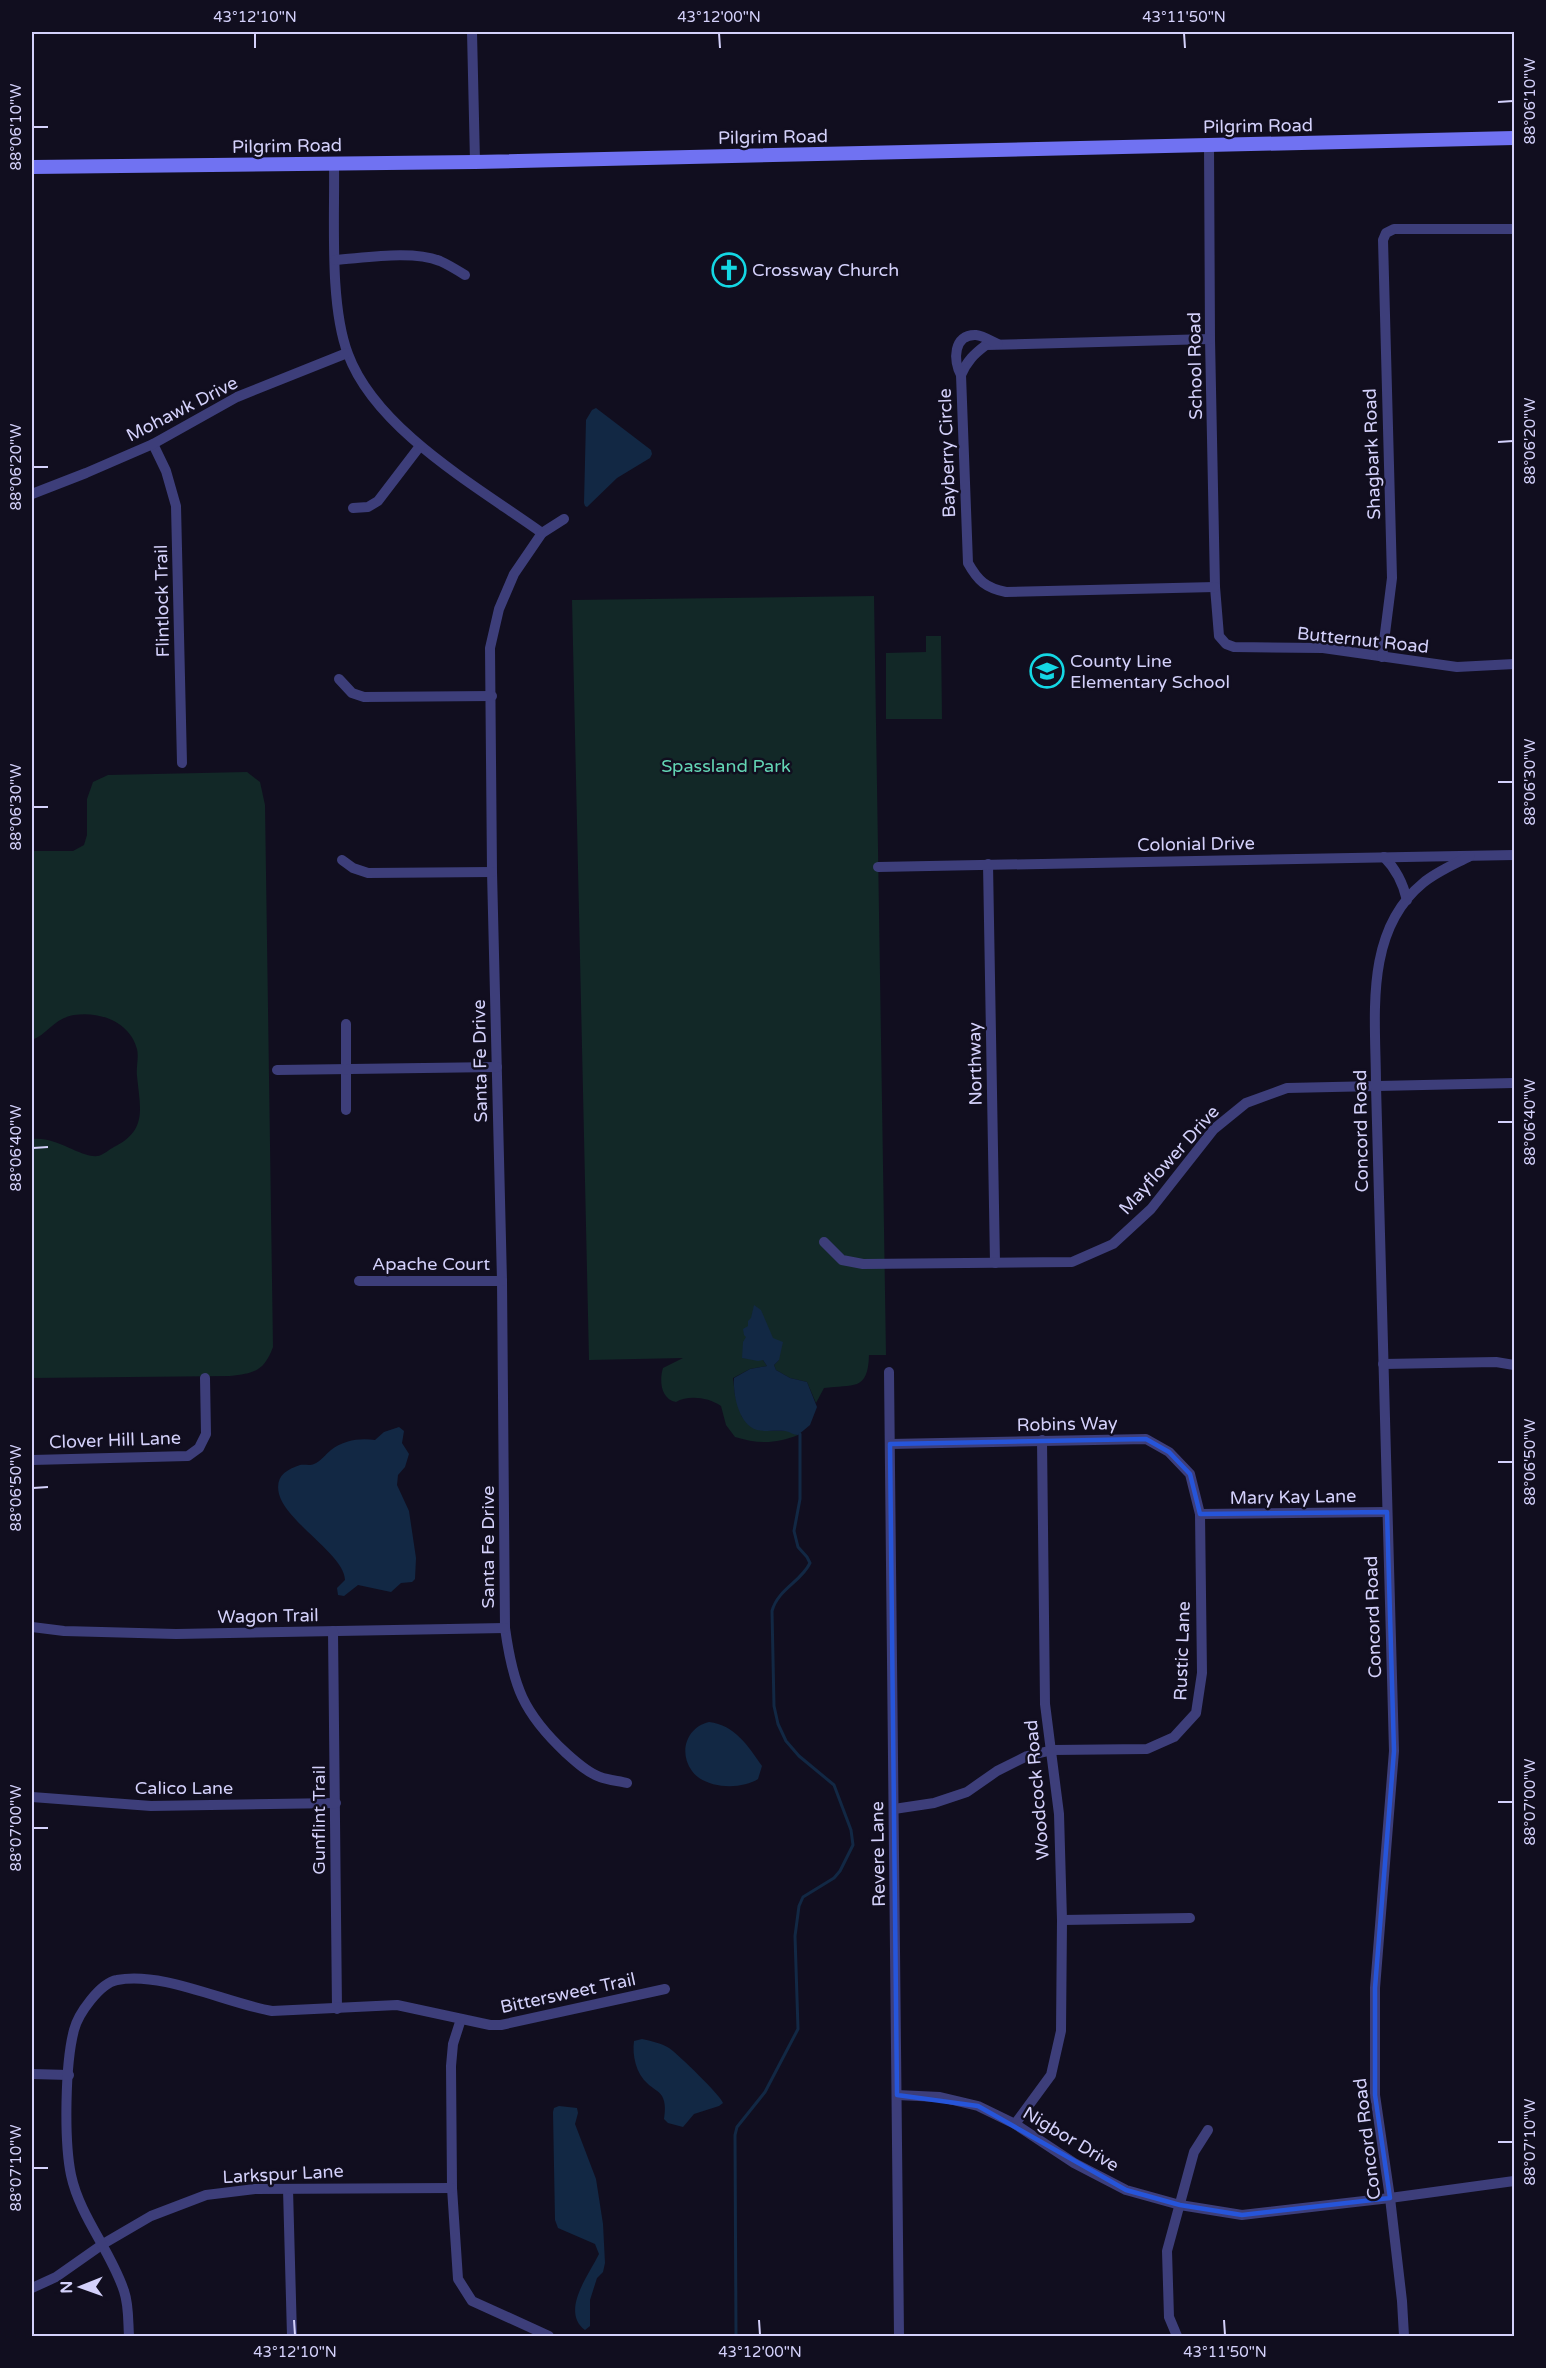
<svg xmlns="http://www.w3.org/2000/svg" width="1546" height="2368" font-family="'Varela Round',sans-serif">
	<rect width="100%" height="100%" fill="#110e1f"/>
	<g fill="#122827">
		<path d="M 874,596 L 886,1355 L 869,1355 C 868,1392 853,1384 824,1388 L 816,1403 L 807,1382 L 790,1378 L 776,1370 L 774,1365 L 779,1360 L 743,1358 L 763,1360 L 767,1366 L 750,1369 L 733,1378 L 735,1395 L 742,1417 L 766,1431 L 788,1431 L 798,1435 C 776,1444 758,1444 735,1437 L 726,1425 L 721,1406 C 708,1397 688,1395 676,1402 C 661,1399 659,1381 663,1368 L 683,1358 L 589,1360 L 572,600 Z"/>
		<path d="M 926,636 L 941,636 L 942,719 L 886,719 L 886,653 L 926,652 Z"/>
		<path d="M 247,772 L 260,782 L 265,805 L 273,1347 C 264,1371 255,1373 230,1376 L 32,1378 L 32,1139 C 57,1136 80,1158 98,1156 C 103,1155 110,1149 114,1147 C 148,1130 140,1108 137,1076 C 136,1067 139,1057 137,1049 C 130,1022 100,1011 74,1015 C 54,1018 47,1035 32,1040 L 32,851 L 73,851 L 84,845 L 87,835 L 87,799 L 93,782 L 108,775 Z"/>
	</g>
	<g fill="#122844">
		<path d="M 596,408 L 651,450 L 652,454 L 650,458 L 617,478 L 587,507 L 585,506 L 584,503 L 586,420 L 592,410 Z"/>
		<path d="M 754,1305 L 761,1310 L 773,1338 L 783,1342 L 779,1360 L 774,1365 L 776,1370 L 790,1378 L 807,1382 L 817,1407 L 810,1425 L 798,1435 C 793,1435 791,1432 785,1431 C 776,1430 766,1432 757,1430 C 738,1424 733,1394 734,1378 L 750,1369 L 767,1366 L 763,1360 L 758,1361 L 742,1358 L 743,1342 L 746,1337 L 744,1335 L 743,1329 L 748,1326 L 748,1321 L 751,1318 Z"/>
		<path d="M 399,1427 L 404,1431 L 402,1443 L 409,1454 L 405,1467 L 398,1475 L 397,1485 L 409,1511 L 416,1558 L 415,1579 L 412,1582 L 401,1583 L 391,1592 L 358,1585 L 344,1596 L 338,1595 L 337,1588 L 345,1580 C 345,1555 286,1522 279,1494 C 275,1477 285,1470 300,1465 C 304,1464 310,1466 314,1464 C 320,1462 326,1454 331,1450 C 344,1440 360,1438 375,1440 L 384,1432 Z"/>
		<path d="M 709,1722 C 735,1725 748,1746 762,1766 L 758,1779 C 741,1790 705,1789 692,1771 C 678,1752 687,1727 709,1722 Z"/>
		<path d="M 642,2039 C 651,2041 661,2043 669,2048 C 678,2054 721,2096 723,2103 L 719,2106 L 694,2114 L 683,2127 L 668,2123 L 664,2119 C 665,2112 666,2103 662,2096 C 659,2091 652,2088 648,2084 C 636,2074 632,2055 634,2041 Z"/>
		<path d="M 559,2106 L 577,2108 L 578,2113 L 575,2124 L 596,2179 L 603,2224 L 605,2263 L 603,2272 L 597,2278 L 590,2300 L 590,2326 L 585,2330 C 560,2311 589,2275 599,2254 L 595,2244 L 558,2228 L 555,2220 L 553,2112 L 554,2108 Z"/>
	</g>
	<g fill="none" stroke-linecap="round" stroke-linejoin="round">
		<path stroke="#122844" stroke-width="3" d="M 736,2336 L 735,2135 L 737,2127 L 765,2092 L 798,2029 L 795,1936 L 799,1906 L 803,1897 L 834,1878 L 840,1871 L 853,1845 L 851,1830 L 834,1785 L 799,1756 L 786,1741 L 778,1724 L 774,1706 L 772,1611 C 778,1589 801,1582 810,1563 L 807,1557 L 798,1547 L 794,1531 L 800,1499 L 800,1434"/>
		<g stroke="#3d3e7a" stroke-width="10">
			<path d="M 472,32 L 475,162"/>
			<path d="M 1209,145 L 1210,339 L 1215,587 L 1219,636 L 1226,644 L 1234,647 L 1323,648 L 1457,667 L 1514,664"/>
			<path d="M 334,163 C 335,218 329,304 348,354 C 376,430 478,487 542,533"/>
			<path d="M 335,260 C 365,258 412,250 440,261 C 449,265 457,270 465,275"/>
			<path d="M 1210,339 L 986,345 C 974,354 967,361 961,375 L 968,563 C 978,581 986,588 1006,592 L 1215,587"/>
			<path d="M 961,375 C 953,361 953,334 976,335 C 984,336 991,341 998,344"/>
			<path d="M 153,444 L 166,471 L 176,506 L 182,763"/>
			<path d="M 32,494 L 86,473 L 153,444 L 237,397 L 347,353"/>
			<path d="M 353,508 L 368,507 L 378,501 L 420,446"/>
			<path d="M 564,519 L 542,533 L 514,574 L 499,609 L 490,648 L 492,872 L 502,1281 L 505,1628 C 513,1686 523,1713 566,1753 C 576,1762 588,1773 600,1777 C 608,1780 619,1781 627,1783"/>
			<path d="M 1382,657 L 1392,578 L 1383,240 L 1386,233 L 1394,229 L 1514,229"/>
			<path d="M 339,679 L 352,693 L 364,697 L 492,696"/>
			<path d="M 1384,857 C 1397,870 1403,883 1407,900"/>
			<path d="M 342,860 L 353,868 L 368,873 L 492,872"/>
			<path d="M 988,864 L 995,1263"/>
			<path d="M 878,867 L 1514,855"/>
			<path d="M 346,1024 L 346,1110"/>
			<path d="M 277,1070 L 497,1067"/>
			<path d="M 824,1242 L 842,1260 L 863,1264 L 1072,1262 L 1113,1244 L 1151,1209 L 1214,1129 L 1246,1103 L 1287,1088 L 1514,1083"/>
			<path d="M 359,1281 L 502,1281"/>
			<path d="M 1383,1364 L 1496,1362 L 1514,1365"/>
			<path d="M 889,1372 L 899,2336"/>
			<path d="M 890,1444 L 1146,1439 L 1169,1452 L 1190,1474 L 1200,1514 L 1202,1673 L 1196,1713 L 1174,1737 L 1147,1749 L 1053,1750 L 1027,1756 L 997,1771 L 967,1792 L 934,1803 L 894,1809"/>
			<path d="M 32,1460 L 188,1456 L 199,1448 L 206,1434 L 205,1378"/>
			<path d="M 1200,1514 L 1387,1512"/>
			<path d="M 32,1627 L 64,1631 L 176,1634 L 505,1628"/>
			<path d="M 333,1631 L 337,2009"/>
			<path d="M 32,1797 L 151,1806 L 336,1803"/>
			<path d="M 1062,1920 L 1190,1918"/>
			<path d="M 461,2019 L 453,2044 L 451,2066 L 452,2188 L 458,2279 L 472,2301 L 549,2336"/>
			<path d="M 32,2074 L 69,2075"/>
			<path d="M 897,2095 L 940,2097 L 978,2106 L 1015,2124 L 1074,2163 L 1126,2190 L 1180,2205 L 1242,2215 L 1390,2198 L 1514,2181"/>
			<path d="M 1015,2124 L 1051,2075 L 1061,2031 L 1062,1920 L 1059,1814 L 1045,1704 L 1042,1440"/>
			<path d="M 288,2189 L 292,2336"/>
			<path d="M 32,2288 L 56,2277 L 103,2244 L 151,2216 L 206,2195 L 255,2189 L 452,2188"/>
			<path d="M 129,2336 C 128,2322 129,2305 124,2291 C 111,2251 80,2217 71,2175 C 64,2141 65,2064 74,2030 C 78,2014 100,1983 117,1980 C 162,1971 226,2003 272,2011 L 397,2005 L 490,2025 L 501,2025 L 665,1989"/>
			<path d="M 1177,2336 L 1169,2317 L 1167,2251 L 1194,2152 L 1208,2130"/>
			<path d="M 1404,2336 L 1402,2301 L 1390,2198 L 1375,2095 L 1375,1988 L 1394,1751 L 1376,1086 C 1376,1018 1363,932 1423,883 C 1436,872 1455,864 1470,856"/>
		</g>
		<path stroke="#7072f2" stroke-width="14" d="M 32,167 L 475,162 L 1514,138"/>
	</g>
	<path fill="none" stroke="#2655da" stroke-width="4.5" stroke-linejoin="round" d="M 1146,1439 L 1169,1452 L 1190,1474 L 1200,1514 L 1387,1512 L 1394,1751 L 1375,1988 L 1375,2095 L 1390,2198 L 1242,2215 L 1180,2205 L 1126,2190 L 978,2106 L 897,2095 L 890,1444 Z"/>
	<path fill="none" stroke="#d4d1fb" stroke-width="2" d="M 255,33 L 255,48M 719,33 L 720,48M 1184,33 L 1185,48M 1498,102 L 1513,101M 33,127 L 48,127M 1498,442 L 1513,441M 33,467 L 48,467M 1498,782 L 1513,782M 33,807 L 48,807M 1498,1122 L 1513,1122M 33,1148 L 48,1147M 1498,1462 L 1513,1462M 33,1488 L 48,1487M 1498,1802 L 1513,1802M 33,1828 L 48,1828M 1498,2142 L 1513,2142M 33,2168 L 48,2168M 294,2320 L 295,2335M 759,2320 L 760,2335M 1224,2320 L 1225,2335"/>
	<defs>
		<g id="church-ring" transform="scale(1.725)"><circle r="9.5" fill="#110e1f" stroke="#14d7e4" stroke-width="1.5"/><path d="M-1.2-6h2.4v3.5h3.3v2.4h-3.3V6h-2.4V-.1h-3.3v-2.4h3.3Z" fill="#14d7e4"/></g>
		<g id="school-ring" transform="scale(1.725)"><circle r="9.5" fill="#110e1f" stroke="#14d7e4" stroke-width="1.5"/><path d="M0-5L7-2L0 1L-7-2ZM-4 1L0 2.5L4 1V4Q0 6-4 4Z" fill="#14d7e4"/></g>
	</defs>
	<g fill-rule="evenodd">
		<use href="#church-ring" x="729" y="270"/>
		<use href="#school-ring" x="1047" y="671"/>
	</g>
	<g text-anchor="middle" stroke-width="5" stroke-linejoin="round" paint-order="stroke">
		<g font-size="18" fill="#d4d1fb" stroke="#110e1f">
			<text transform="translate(1258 126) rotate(-1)" y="6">Pilgrim Road</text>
			<text transform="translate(773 137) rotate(-1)" y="6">Pilgrim Road</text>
			<text transform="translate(287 146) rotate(-1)" y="6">Pilgrim Road</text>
			<text transform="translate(1195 366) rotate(-91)" y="6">School Road</text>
			<text transform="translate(182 409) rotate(-27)" y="6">Mohawk Drive</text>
			<text transform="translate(947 453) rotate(-92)" y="6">Bayberry Circle</text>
			<text transform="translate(1372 454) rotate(-92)" y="6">Shagbark Road</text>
			<text transform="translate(162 601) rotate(-91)" y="6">Flintlock Trail</text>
			<text transform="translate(1363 640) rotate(6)" y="6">Butternut Road</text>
			<text transform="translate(1196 844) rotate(-1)" y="6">Colonial Drive</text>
			<text transform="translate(480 1061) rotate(-91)" y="6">Santa Fe Drive</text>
			<text transform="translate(975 1064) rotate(-91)" y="6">Northway</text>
			<text transform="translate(1361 1131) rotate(-91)" y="6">Concord Road</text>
			<text transform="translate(1169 1160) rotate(-48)" y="6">Mayflower Drive</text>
			<text x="431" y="1270">Apache Court</text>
			<text transform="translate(1067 1424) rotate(-1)" y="6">Robins Way</text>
			<text transform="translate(115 1440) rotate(-2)" y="6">Clover Hill Lane</text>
			<text transform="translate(1293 1497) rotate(-1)" y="6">Mary Kay Lane</text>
			<text transform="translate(488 1547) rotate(-90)" y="6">Santa Fe Drive</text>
			<text transform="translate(268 1616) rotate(-1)" y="6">Wagon Trail</text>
			<text transform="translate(1373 1617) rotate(-92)" y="6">Concord Road</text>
			<text transform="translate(1182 1651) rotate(-88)" y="6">Rustic Lane</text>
			<text x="184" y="1794">Calico Lane</text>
			<text transform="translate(1037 1790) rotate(-95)" y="6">Woodcock Road</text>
			<text transform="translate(319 1820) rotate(-90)" y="6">Gunflint Trail</text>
			<text transform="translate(878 1854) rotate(-91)" y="6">Revere Lane</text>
			<text transform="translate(568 1993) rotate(-12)" y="6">Bittersweet Trail</text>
			<text transform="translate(1071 2139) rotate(31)" y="6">Nigbor Drive</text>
			<text transform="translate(1367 2139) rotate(-97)" y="6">Concord Road</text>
			<text transform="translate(283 2174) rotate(-3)" y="6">Larkspur Lane</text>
		</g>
		<g font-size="18" fill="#d4d1fb" stroke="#110e1f" text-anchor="start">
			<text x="752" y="276">Crossway Church</text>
			<text x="1070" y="667">County Line<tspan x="1070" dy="21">Elementary School</tspan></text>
		</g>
		<g font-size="18" fill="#63d4b4" stroke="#110e1f">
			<text x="726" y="772">Spassland Park</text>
		</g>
	</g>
	<rect width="1546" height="2368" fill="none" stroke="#110e1f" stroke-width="66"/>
	<g transform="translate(81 2287) rotate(269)" stroke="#110e1f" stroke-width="4.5" paint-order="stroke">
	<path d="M0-4.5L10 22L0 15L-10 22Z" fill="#d4d1fb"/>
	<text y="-9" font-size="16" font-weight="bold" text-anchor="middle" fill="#d4d1fb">N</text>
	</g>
	<rect x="33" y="33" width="1480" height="2302" fill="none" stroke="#d4d1fb" stroke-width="2"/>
	<g font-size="15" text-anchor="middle" fill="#d4d1fb">
		<text x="255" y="22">43°12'10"N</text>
		<text x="719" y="22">43°12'00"N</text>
		<text x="1184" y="22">43°11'50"N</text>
		<text transform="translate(1530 101) rotate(-90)" y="5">88°06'10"W</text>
		<text transform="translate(16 127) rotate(-90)" y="5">88°06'10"W</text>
		<text transform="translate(1530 441) rotate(-90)" y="5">88°06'20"W</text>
		<text transform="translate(16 467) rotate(-90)" y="5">88°06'20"W</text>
		<text transform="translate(1530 782) rotate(-90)" y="5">88°06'30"W</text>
		<text transform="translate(16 807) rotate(-90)" y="5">88°06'30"W</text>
		<text transform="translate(1530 1122) rotate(-90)" y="5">88°06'40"W</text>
		<text transform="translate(16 1148) rotate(-90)" y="5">88°06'40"W</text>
		<text transform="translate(1530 1462) rotate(-90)" y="5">88°06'50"W</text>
		<text transform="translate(16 1488) rotate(-90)" y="5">88°06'50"W</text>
		<text transform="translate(1530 1802) rotate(-90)" y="5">88°07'00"W</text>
		<text transform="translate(16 1828) rotate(-90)" y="5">88°07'00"W</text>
		<text transform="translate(1530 2142) rotate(-90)" y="5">88°07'10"W</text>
		<text transform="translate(16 2168) rotate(-90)" y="5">88°07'10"W</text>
		<text x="295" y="2357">43°12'10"N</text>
		<text x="760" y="2357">43°12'00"N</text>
		<text x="1225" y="2357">43°11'50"N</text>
	</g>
</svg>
